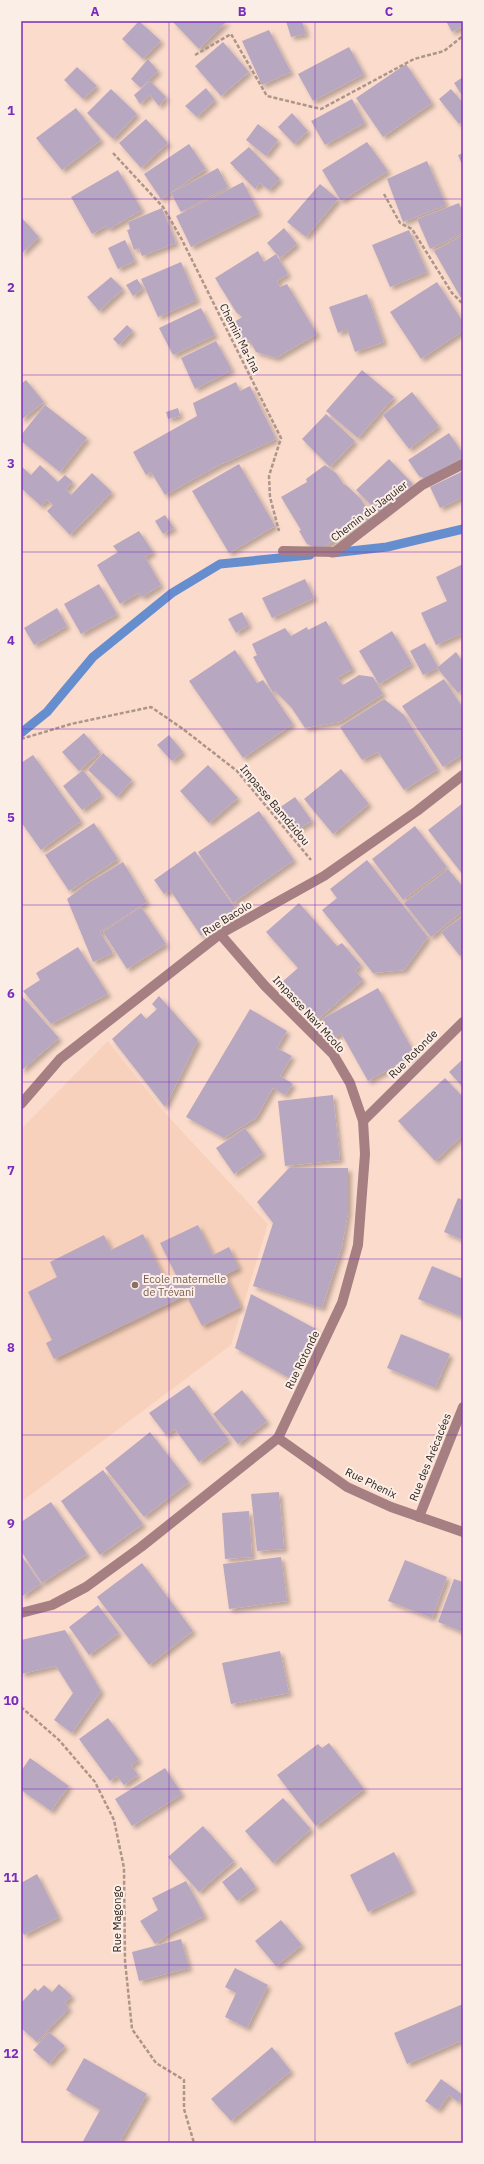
<svg xmlns="http://www.w3.org/2000/svg" width="484" height="2164" font-family="'IBM Plex Sans',sans-serif">
	<defs>
		<filter id="shadow"><feDropShadow dx="3.5" dy="3.5" stdDeviation="2" flood-color="#0004"/></filter>
	</defs>
	<rect width="100%" height="100%" fill="#fbdccc"/>
	<path fill="#f7d1bc" d="M 108,1041 L 165,1113 L 268,1224 L 231,1345 L 21,1502 L 21,1129 Z"/>
	<g fill="none" stroke-linecap="round" stroke-linejoin="round">
		<g stroke="#668dcd" stroke-width="9">
			<path d="M 332,553 L 387,547 L 463,529"/>
			<path d="M 21,733 L 47,712 L 93,657 L 172,593 L 220,564 L 310,555"/>
		</g>
	</g>
	<g fill="#b8a7c1" filter="url(#shadow)">
		<path d="M 139,21 L 161,41 L 143,59 L 122,39 Z"/>
		<path d="M 172,21 L 227,21 L 199,49 Z"/>
		<path d="M 286,21 L 302,21 L 306,34 L 291,37 Z"/>
		<path d="M 446,21 L 463,21 L 463,26 L 452,32 Z"/>
		<path d="M 269,30 L 291,72 L 262,85 L 242,41 Z"/>
		<path d="M 223,42 L 249,72 L 221,96 L 195,66 Z"/>
		<path d="M 349,47 L 364,74 L 313,101 L 298,74 Z"/>
		<path d="M 148,59 L 158,71 L 141,88 L 131,79 Z"/>
		<path d="M 406,64 L 432,103 L 383,137 L 356,98 Z"/>
		<path d="M 77,67 L 97,86 L 83,99 L 64,80 Z"/>
		<path d="M 463,77 L 463,97 L 454,83 Z"/>
		<path d="M 150,81 L 166,97 L 159,106 L 150,95 L 140,104 L 134,95 Z"/>
		<path d="M 206,88 L 215,100 L 197,117 L 185,106 Z"/>
		<path d="M 111,89 L 137,114 L 113,139 L 87,113 Z"/>
		<path d="M 451,89 L 463,103 L 463,121 L 459,124 L 439,99 Z"/>
		<path d="M 352,99 L 365,123 L 325,145 L 311,121 Z"/>
		<path d="M 76,108 L 101,140 L 62,170 L 36,138 Z"/>
		<path d="M 292,113 L 308,131 L 294,144 L 278,127 Z"/>
		<path d="M 146,119 L 168,143 L 141,168 L 119,143 Z"/>
		<path d="M 258,124 L 278,140 L 266,156 L 246,140 Z"/>
		<path d="M 367,142 L 388,171 L 341,201 L 322,170 Z"/>
		<path d="M 189,144 L 206,169 L 161,199 L 144,174 Z"/>
		<path d="M 249,147 L 280,179 L 269,190 L 260,183 L 255,189 L 230,163 Z"/>
		<path d="M 463,153 L 463,167 L 458,155 Z"/>
		<path d="M 427,161 L 446,205 L 403,222 L 387,179 Z"/>
		<path d="M 218,168 L 228,187 L 181,212 L 171,193 Z"/>
		<path d="M 118,170 L 142,210 L 109,229 L 106,226 L 92,234 L 71,197 Z"/>
		<path d="M 243,182 L 259,213 L 191,247 L 176,216 Z"/>
		<path d="M 320,184 L 338,199 L 306,237 L 287,222 Z"/>
		<path d="M 459,203 L 463,213 L 463,233 L 430,249 L 417,219 Z"/>
		<path d="M 162,208 L 176,243 L 142,256 L 139,248 L 134,250 L 127,230 L 130,229 L 128,222 Z"/>
		<path d="M 21,217 L 39,237 L 21,254 Z"/>
		<path d="M 284,228 L 297,244 L 280,258 L 267,243 Z"/>
		<path d="M 409,230 L 427,272 L 390,287 L 372,245 Z"/>
		<path d="M 463,235 L 463,295 L 461,298 L 434,251 Z"/>
		<path d="M 125,240 L 135,261 L 118,269 L 108,248 Z"/>
		<path d="M 258,251 L 264,262 L 276,254 L 288,274 L 277,281 L 280,287 L 287,284 L 317,334 L 276,358 L 256,352 L 249,340 L 243,344 L 231,324 L 242,317 L 236,312 L 215,278 Z"/>
		<path d="M 181,262 L 197,300 L 158,317 L 141,279 Z"/>
		<path d="M 111,277 L 123,289 L 99,311 L 87,297 Z"/>
		<path d="M 137,279 L 143,288 L 133,296 L 126,285 Z"/>
		<path d="M 437,282 L 463,322 L 463,331 L 421,359 L 390,312 Z"/>
		<path d="M 367,294 L 384,342 L 355,352 L 347,329 L 338,333 L 329,307 Z"/>
		<path d="M 201,308 L 215,335 L 173,355 L 159,328 Z"/>
		<path d="M 127,325 L 133,331 L 119,345 L 113,339 Z"/>
		<path d="M 216,341 L 232,370 L 195,389 L 181,358 Z"/>
		<path d="M 362,370 L 394,397 L 358,438 L 326,411 Z"/>
		<path d="M 26,380 L 44,402 L 21,420 L 21,384 Z"/>
		<path d="M 236,382 L 240,391 L 250,386 L 276,439 L 222,464 L 223,463 L 165,495 L 151,472 L 146,475 L 133,452 L 197,416 L 193,403 Z"/>
		<path d="M 412,392 L 439,426 L 409,449 L 383,415 Z"/>
		<path d="M 45,405 L 87,438 L 60,472 L 21,441 L 21,435 Z"/>
		<path d="M 178,408 L 180,416 L 168,419 L 166,412 Z"/>
		<path d="M 326,414 L 355,441 L 330,467 L 302,439 Z"/>
		<path d="M 449,433 L 463,454 L 463,457 L 426,479 L 419,476 L 408,460 Z"/>
		<path d="M 389,459 L 413,484 L 381,515 L 356,490 Z"/>
		<path d="M 239,464 L 275,526 L 229,553 L 192,491 Z"/>
		<path d="M 40,465 L 58,482 L 65,475 L 73,482 L 66,489 L 71,495 L 92,473 L 112,492 L 70,535 L 47,511 L 53,505 L 47,500 L 41,506 L 21,488 L 21,466 L 31,475 Z"/>
		<path d="M 325,465 L 336,473 L 344,485 L 346,485 L 361,499 L 371,517 L 350,533 L 347,531 L 320,550 L 307,544 L 299,531 L 301,530 L 281,497 L 307,482 L 306,479 Z"/>
		<path d="M 463,471 L 463,497 L 440,508 L 430,487 Z"/>
		<path d="M 165,515 L 174,528 L 163,534 L 155,521 Z"/>
		<path d="M 139,531 L 153,552 L 145,557 L 161,585 L 142,597 L 139,593 L 120,604 L 97,565 L 118,552 L 113,546 Z"/>
		<path d="M 463,564 L 463,633 L 436,645 L 421,613 L 447,601 L 436,577 Z"/>
		<path d="M 305,579 L 314,598 L 272,618 L 262,598 Z"/>
		<path d="M 99,584 L 117,614 L 81,634 L 64,604 Z"/>
		<path d="M 57,608 L 67,626 L 34,645 L 24,628 Z"/>
		<path d="M 242,612 L 249,625 L 236,633 L 228,619 Z"/>
		<path d="M 326,621 L 353,669 L 337,678 L 343,685 L 359,675 L 373,677 L 383,694 L 340,722 L 305,728 L 291,707 L 275,691 L 272,691 L 253,657 L 257,655 L 252,644 L 285,628 L 291,636 L 307,627 L 308,630 Z"/>
		<path d="M 392,631 L 412,664 L 379,684 L 359,651 Z"/>
		<path d="M 425,643 L 438,667 L 456,652 L 463,662 L 463,689 L 458,693 L 437,668 L 423,675 L 410,651 Z"/>
		<path d="M 235,650 L 257,683 L 263,680 L 293,724 L 243,758 L 189,681 Z"/>
		<path d="M 444,679 L 463,708 L 463,754 L 443,767 L 402,706 Z"/>
		<path d="M 384,699 L 404,715 L 438,769 L 404,790 L 378,752 L 362,760 L 340,727 Z"/>
		<path d="M 84,733 L 100,752 L 79,771 L 62,752 Z"/>
		<path d="M 169,735 L 183,752 L 172,761 L 157,745 Z"/>
		<path d="M 103,753 L 132,780 L 117,797 L 88,770 Z"/>
		<path d="M 33,755 L 81,821 L 41,850 L 21,822 L 21,763 Z"/>
		<path d="M 208,765 L 238,798 L 209,823 L 180,791 Z"/>
		<path d="M 341,769 L 369,804 L 333,834 L 304,799 Z"/>
		<path d="M 83,770 L 102,795 L 82,810 L 63,786 Z"/>
		<path d="M 295,797 L 312,821 L 295,831 L 279,808 Z"/>
		<path d="M 463,803 L 463,875 L 428,830 Z"/>
		<path d="M 259,811 L 294,860 L 233,903 L 198,852 Z"/>
		<path d="M 94,823 L 118,859 L 69,891 L 45,855 Z"/>
		<path d="M 415,826 L 447,867 L 403,900 L 372,859 Z"/>
		<path d="M 195,851 L 237,911 L 201,936 L 170,890 L 164,894 L 154,880 Z"/>
		<path d="M 367,860 L 428,937 L 404,970 L 373,973 L 322,910 L 337,898 L 330,889 Z"/>
		<path d="M 123,862 L 147,902 L 100,932 L 113,953 L 93,962 L 67,899 L 85,885 Z"/>
		<path d="M 448,869 L 463,887 L 463,911 L 431,937 L 404,903 Z"/>
		<path d="M 299,903 L 337,946 L 342,943 L 361,965 L 355,970 L 363,980 L 316,1021 L 282,982 L 298,968 L 266,932 Z"/>
		<path d="M 141,907 L 166,944 L 127,969 L 103,932 Z"/>
		<path d="M 463,916 L 463,953 L 460,956 L 441,932 Z"/>
		<path d="M 78,947 L 108,994 L 51,1024 L 23,991 L 40,980 L 36,973 Z"/>
		<path d="M 378,988 L 415,1054 L 368,1081 L 341,1033 L 333,1039 L 322,1019 Z"/>
		<path d="M 21,995 L 59,1038 L 21,1071 Z"/>
		<path d="M 159,996 L 198,1040 L 165,1107 L 112,1039 L 141,1013 L 146,1019 L 157,1009 L 152,1004 Z"/>
		<path d="M 250,1009 L 287,1031 L 277,1048 L 292,1056 L 280,1076 L 293,1084 L 285,1095 L 273,1088 L 256,1118 L 224,1138 L 186,1117 Z"/>
		<path d="M 463,1059 L 463,1087 L 449,1072 Z"/>
		<path d="M 445,1078 L 463,1097 L 463,1135 L 435,1161 L 398,1121 Z"/>
		<path d="M 333,1095 L 340,1160 L 285,1166 L 278,1101 Z"/>
		<path d="M 245,1128 L 263,1153 L 234,1174 L 216,1148 Z"/>
		<path d="M 289,1168 L 348,1168 L 348,1212 L 342,1246 L 322,1308 L 253,1286 L 273,1223 L 257,1202 Z"/>
		<path d="M 458,1198 L 463,1200 L 463,1240 L 444,1232 Z"/>
		<path d="M 198,1225 L 213,1255 L 229,1247 L 239,1268 L 225,1275 L 241,1307 L 202,1326 L 186,1295 L 54,1359 L 46,1343 L 52,1340 L 28,1292 L 57,1277 L 50,1262 L 104,1235 L 111,1250 L 143,1234 L 166,1282 L 177,1277 L 160,1243 Z"/>
		<path d="M 432,1266 L 463,1279 L 463,1317 L 418,1299 Z"/>
		<path d="M 251,1294 L 316,1329 L 291,1379 L 235,1348 Z"/>
		<path d="M 401,1334 L 450,1354 L 435,1388 L 387,1368 Z"/>
		<path d="M 189,1385 L 229,1440 L 199,1462 L 175,1429 L 166,1435 L 149,1413 Z"/>
		<path d="M 242,1390 L 267,1421 L 238,1444 L 213,1414 Z"/>
		<path d="M 150,1432 L 189,1482 L 144,1517 L 105,1468 Z"/>
		<path d="M 103,1470 L 143,1524 L 100,1555 L 61,1501 Z"/>
		<path d="M 279,1492 L 284,1549 L 257,1551 L 251,1494 Z"/>
		<path d="M 51,1502 L 87,1554 L 42,1583 L 21,1551 L 21,1522 Z"/>
		<path d="M 249,1511 L 252,1557 L 225,1559 L 222,1513 Z"/>
		<path d="M 21,1555 L 41,1584 L 21,1597 Z"/>
		<path d="M 281,1557 L 287,1601 L 229,1609 L 223,1564 Z"/>
		<path d="M 405,1560 L 447,1577 L 432,1618 L 388,1601 Z"/>
		<path d="M 142,1563 L 193,1631 L 149,1665 L 97,1597 Z"/>
		<path d="M 454,1579 L 463,1582 L 463,1632 L 438,1622 Z"/>
		<path d="M 98,1605 L 119,1633 L 89,1655 L 69,1627 Z"/>
		<path d="M 65,1630 L 101,1691 L 72,1733 L 54,1720 L 73,1693 L 56,1666 L 21,1674 L 21,1640 Z"/>
		<path d="M 280,1651 L 289,1693 L 231,1704 L 222,1663 Z"/>
		<path d="M 108,1718 L 139,1760 L 131,1765 L 138,1775 L 124,1785 L 117,1776 L 110,1781 L 79,1739 Z"/>
		<path d="M 329,1743 L 364,1789 L 316,1826 L 277,1775 L 318,1744 L 322,1748 Z"/>
		<path d="M 30,1758 L 69,1786 L 51,1811 L 21,1790 L 21,1771 Z"/>
		<path d="M 165,1768 L 182,1794 L 132,1826 L 115,1799 Z"/>
		<path d="M 283,1798 L 311,1829 L 273,1863 L 245,1831 Z"/>
		<path d="M 203,1826 L 234,1861 L 199,1892 L 168,1857 Z"/>
		<path d="M 394,1852 L 413,1890 L 368,1912 L 350,1875 Z"/>
		<path d="M 241,1867 L 256,1887 L 237,1901 L 222,1882 Z"/>
		<path d="M 37,1874 L 59,1917 L 24,1935 L 21,1929 L 21,1883 Z"/>
		<path d="M 186,1881 L 205,1916 L 170,1933 L 155,1944 L 140,1921 L 158,1910 L 152,1898 Z"/>
		<path d="M 281,1920 L 302,1945 L 276,1966 L 255,1941 Z"/>
		<path d="M 181,1939 L 189,1968 L 139,1981 L 132,1952 Z"/>
		<path d="M 235,1968 L 268,1985 L 247,2028 L 225,2017 L 236,1993 L 225,1987 Z"/>
		<path d="M 59,1984 L 72,1996 L 65,2003 L 69,2008 L 37,2042 L 21,2028 L 21,2003 L 35,1988 L 38,1991 L 44,1985 L 52,1992 Z"/>
		<path d="M 463,2004 L 463,2040 L 407,2064 L 394,2033 Z"/>
		<path d="M 49,2032 L 65,2046 L 49,2064 L 33,2050 Z"/>
		<path d="M 272,2047 L 291,2071 L 231,2121 L 211,2099 Z"/>
		<path d="M 84,2058 L 147,2094 L 119,2143 L 82,2143 L 100,2110 L 66,2090 Z"/>
		<path d="M 441,2079 L 463,2095 L 458,2102 L 449,2095 L 438,2110 L 425,2101 Z"/>
	</g>
	<g fill="none" stroke-linecap="round" stroke-linejoin="round">
		<g stroke="#ad9589" stroke-width="2.5" stroke-dasharray="4 2" stroke-linecap="butt">
			<path d="M 195,55 L 231,34 L 267,96 L 321,109 L 414,59 L 444,51 L 463,36"/>
			<path d="M 113,153 L 163,207 L 181,238 L 281,438 L 269,476 L 270,497 L 279,531"/>
			<path d="M 384,194 L 400,223 L 412,229 L 452,293 L 463,304"/>
			<path d="M 21,739 L 71,724 L 151,707 L 183,729 L 237,771 L 311,860"/>
			<path d="M 21,1707 L 59,1740 L 95,1782 L 114,1820 L 124,1868 L 125,1961 L 132,2029 L 156,2063 L 184,2080 L 184,2109 L 194,2143"/>
		</g>
		<g stroke="#a57f81" stroke-width="10">
			<path d="M 283,551 L 335,552 L 422,485 L 463,464"/>
			<path d="M 21,1104 L 60,1059 L 220,934 L 324,876 L 417,811 L 463,775"/>
			<path d="M 363,1121 L 463,1022"/>
			<path d="M 278,1438 L 347,1487 L 391,1507 L 463,1532"/>
			<path d="M 419,1517 L 463,1407"/>
			<path d="M 21,1613 L 52,1605 L 86,1587 L 141,1547 L 278,1438 L 342,1303 L 358,1245 L 365,1154 L 363,1121 L 350,1083 L 333,1054 L 265,986 L 220,934"/>
		</g>
	</g>
	<path fill="none" stroke="#7b2cbf" stroke-width="1" stroke-opacity="0.55" d="M 169,21 L 169,2143M 315,21 L 315,2143M 21,199 L 463,199M 21,375 L 463,375M 21,552 L 463,552M 21,729 L 463,729M 21,905 L 463,905M 21,1082 L 463,1082M 21,1259 L 463,1259M 21,1435 L 463,1435M 21,1612 L 463,1612M 21,1789 L 463,1789M 21,1965 L 463,1965"/>
	<circle fill="#8d6e63" stroke="#fbeee7" stroke-width="1.5" cx="135" cy="1285" r="4"/>
	<g text-anchor="middle" stroke-width="4" stroke-linejoin="round" paint-order="stroke">
		<g font-size="11" fill="#2e231c" stroke="#fbeee7">
			<text transform="translate(240 338) rotate(63)" y="4">Chemin Ma-Ina</text>
			<text transform="translate(369 511) rotate(-37)" y="4">Chemin du Jaquier</text>
			<text transform="translate(275 805) rotate(50)" y="4">Impasse Bamdzidou</text>
			<text transform="translate(227 918) rotate(-32)" y="4">Rue Bacolo</text>
			<text transform="translate(309 1014) rotate(47)" y="4">Impasse Navi Mcolo</text>
			<text transform="translate(413 1054) rotate(-45)" y="4">Rue Rotonde</text>
			<text transform="translate(302 1360) rotate(-64)" y="4">Rue Rotonde</text>
			<text transform="translate(430 1457) rotate(-68)" y="4">Rue des Arécacées</text>
			<text transform="translate(371 1483) rotate(26)" y="4">Rue Phenix</text>
			<text transform="translate(117 1919) rotate(-90)" y="4">Rue Magongo</text>
		</g>
		<g font-size="11" fill="#785e54" stroke="#fbeee7" text-anchor="start">
			<text x="143" y="1283">Ecole maternelle<tspan x="143" dy="13">de Trévani</tspan></text>
		</g>
	</g>
	<rect width="484" height="2164" fill="none" stroke="#fbeee7" stroke-width="44"/>
	<rect x="22" y="22" width="440" height="2120" fill="none" stroke="#7b2cbf" stroke-width="1.5"/>
	<g font-size="13" text-anchor="middle" font-weight="bold" fill="#7b2cbf">
		<text x="95" y="16">A</text>
		<text x="242" y="16">B</text>
		<text x="389" y="16">C</text>
		<text x="11" y="115">1</text>
		<text x="11" y="292">2</text>
		<text x="11" y="468">3</text>
		<text x="11" y="645">4</text>
		<text x="11" y="822">5</text>
		<text x="11" y="998">6</text>
		<text x="11" y="1175">7</text>
		<text x="11" y="1352">8</text>
		<text x="11" y="1528">9</text>
		<text x="11" y="1705">10</text>
		<text x="11" y="1882">11</text>
		<text x="11" y="2058">12</text>
	</g>
</svg>
